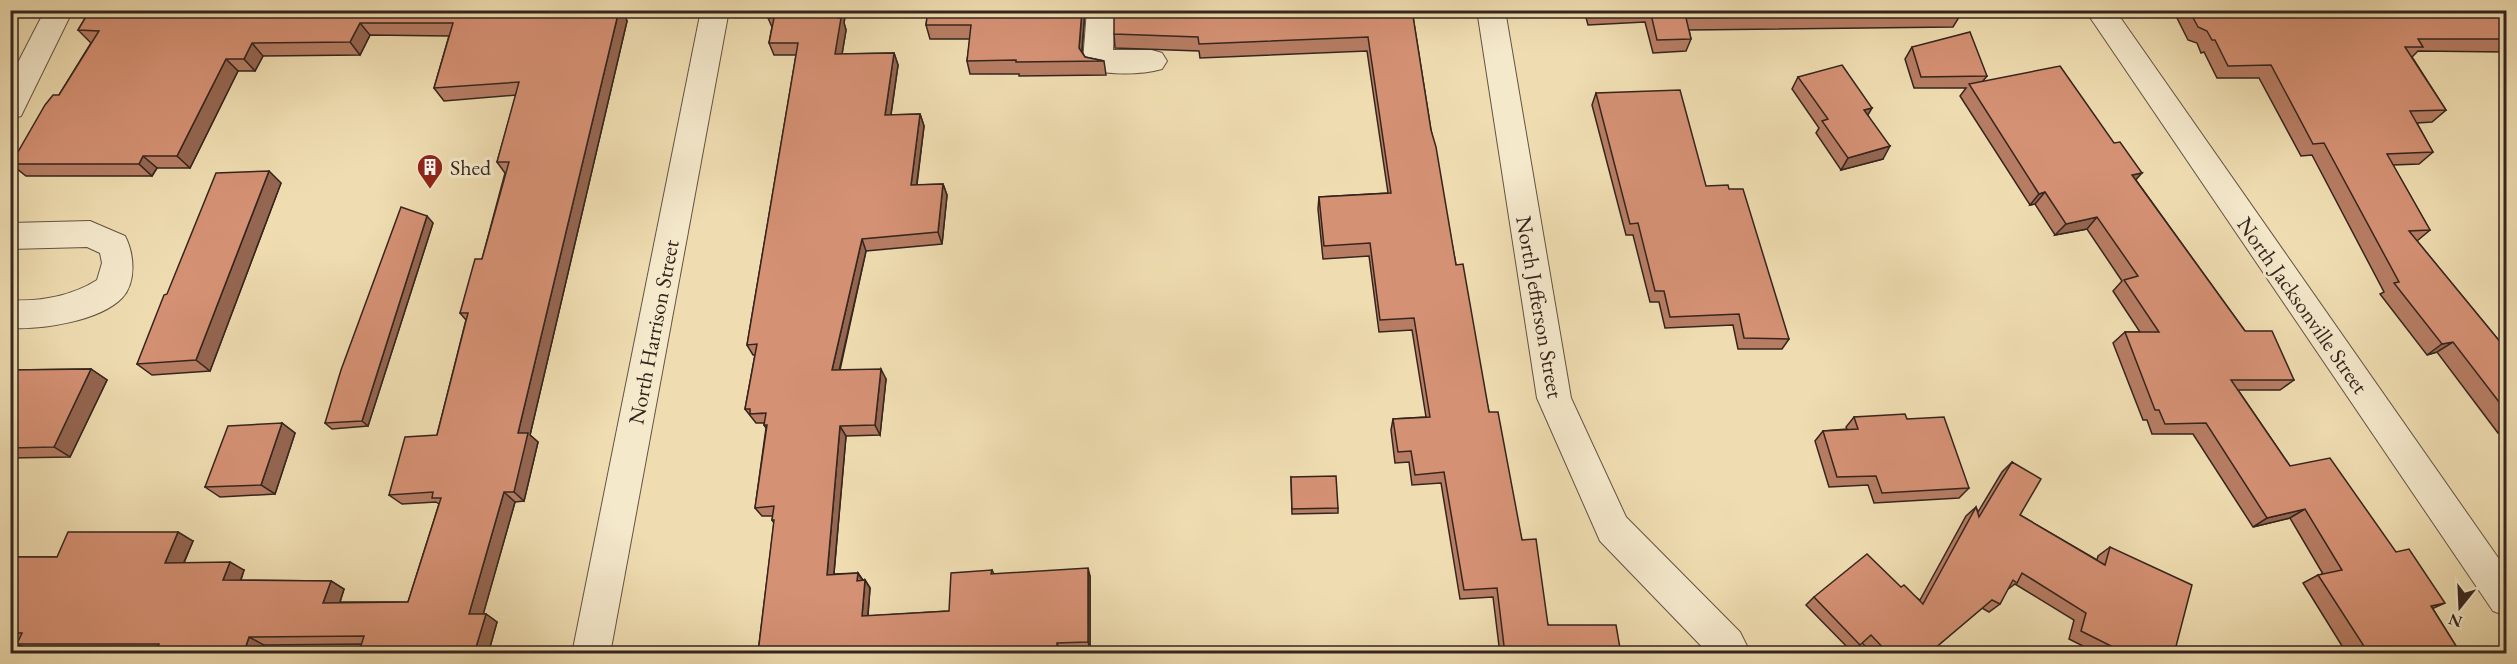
<svg xmlns="http://www.w3.org/2000/svg" width="2517" height="664" font-family="'EB Garamond',serif">
	<rect width="100%" height="100%" fill="#efddb1"/>
	<filter id="stains"><feTurbulence type="fractalNoise" baseFrequency=".00333" numOctaves="4"/><feColorMatrix values="0 0 0 0 .2 0 0 0 0 .09 0 0 0 0 .02 0 0 0 .5 -.17"/></filter>
	<radialGradient id="worn" r=".72"><stop offset=".6" stop-color="#630" stop-opacity="0"/><stop offset="1" stop-color="#630" stop-opacity=".3"/></radialGradient>
	<g fill="none" stroke-linecap="round" stroke-linejoin="round">
		<g stroke="#645343" stroke-width="2">
			<g id="minor">
				<path d="M 45,10 L 73,10 L 21,116 L 10,119 L 10,78 Z"/>
				<path d="M 701,10 L 729,10 L 610,654 L 572,654 Z"/>
				<path d="M 1087,10 L 1115,10 L 1113,50 L 1152,50 L 1162,53 L 1167,61 L 1162,69 C 1141,75 1109,75 1088,69 L 1083,61 Z"/>
				<path d="M 1477,10 L 1505,10 L 1571,398 L 1626,517 L 1740,632 L 1751,654 L 1709,654 L 1600,541 L 1537,398 Z"/>
				<path d="M 2085,10 L 2115,10 L 2506,569 L 2506,616 L 2493,611 Z"/>
				<path d="M 90,221 L 125,236 C 134,253 137,282 122,298 C 100,321 41,330 10,328 L 10,300 C 40,302 72,296 97,280 L 102,263 L 100,253 L 87,247 L 10,249 L 10,223 Z"/>
			</g>
		</g>
		<use href="#minor" fill="#f5e9cc" fill-rule="evenodd"/>
	</g>
	<g fill="#b77d64" stroke="#35251e" stroke-width="1.5">
		<path d="M 90,10 L 627,21 L 530,435 L 538,442 L 524,501 L 515,502 L 483,614 L 486,614 L 497,622 L 488,654 L 368,654 L 360,649 L 361,644 L 264,645 L 261,654 L 157,654 L 155,653 L 155,651 L 35,652 L 17,644 L 18,641 L 10,641 L 10,557 L 57,557 L 193,541 L 184,563 L 244,570 L 241,580 L 331,581 L 344,589 L 340,602 L 408,602 L 439,504 L 436,502 L 402,504 L 389,495 L 437,435 L 466,320 L 460,313 L 482,259 L 505,173 L 497,162 L 516,95 L 444,101 L 434,88 L 449,36 L 370,35 L 360,55 L 263,56 L 255,71 L 238,71 L 190,168 L 157,168 L 152,176 L 26,176 L 11,164 L 59,95 L 91,43 L 78,30 Z"/>
		<path d="M 770,10 L 846,10 L 844,23 L 846,30 L 842,54 L 894,53 L 898,65 L 891,115 L 920,114 L 924,126 L 917,185 L 943,184 L 947,195 L 942,244 L 866,251 L 840,370 L 886,379 L 880,435 L 846,436 L 834,574 L 858,573 L 863,580 L 865,580 L 870,588 L 868,616 L 949,611 L 992,570 L 994,574 L 1090,576 L 1090,649 L 1060,651 L 1060,654 L 758,653 L 774,523 L 772,520 L 773,516 L 762,516 L 755,508 L 766,428 L 764,425 L 765,423 L 756,423 L 745,409 L 755,355 L 753,355 L 747,345 L 796,55 L 774,55 L 769,43 L 772,27 L 768,18 Z"/>
		<path d="M 928,10 L 1085,10 L 1082,52 L 1085,57 L 1104,61 L 1106,75 L 1019,76 L 1019,74 L 970,74 L 967,61 L 970,39 L 930,39 L 926,25 Z"/>
		<path d="M 1412,10 L 1431,130 L 1456,265 L 1489,412 L 1522,540 L 1548,625 L 1621,654 L 1500,654 L 1493,597 L 1460,599 L 1441,483 L 1412,485 L 1409,462 L 1395,463 L 1391,430 L 1393,419 L 1426,417 L 1412,330 L 1379,332 L 1369,256 L 1323,259 L 1318,209 L 1319,197 L 1388,193 L 1367,51 L 1200,58 L 1199,51 L 1115,48 L 1114,34 Z"/>
		<path d="M 1584,10 L 1960,10 L 1961,14 L 1953,27 L 1689,30 L 1691,39 L 1686,51 L 1653,53 L 1645,22 L 1588,25 Z"/>
		<path d="M 2173,10 L 2506,10 L 2506,50 L 2504,52 L 2418,51 L 2412,57 L 2446,110 L 2432,122 L 2417,123 L 2433,152 L 2419,164 L 2393,165 L 2430,230 L 2417,241 L 2506,349 L 2506,434 L 2504,431 L 2498,433 L 2437,352 L 2427,355 L 2380,294 L 2384,292 L 2312,155 L 2301,156 L 2259,78 L 2217,78 L 2204,52 L 2201,53 L 2197,43 L 2188,40 Z"/>
		<path d="M 1912,47 L 1987,76 L 1983,81 L 2136,180 L 2245,331 L 2294,380 L 2280,390 L 2238,390 L 2290,466 L 2433,609 L 2461,654 L 2347,654 L 2303,583 L 2318,575 L 2323,574 L 2290,518 L 2253,527 L 2193,434 L 2152,434 L 2147,420 L 2143,420 L 2113,343 L 2125,332 L 2140,332 L 2113,291 L 2122,281 L 2087,229 L 2055,235 L 2035,204 L 2030,205 L 1960,96 L 1966,88 L 1914,88 L 1905,59 Z"/>
		<path d="M 1798,77 L 1868,115 L 1883,159 L 1841,170 L 1816,133 L 1819,128 L 1792,89 Z"/>
		<path d="M 1596,93 L 1789,339 L 1782,349 L 1738,349 L 1733,325 L 1665,328 L 1659,302 L 1650,302 L 1633,235 L 1626,235 L 1592,105 Z"/>
		<path d="M 281,183 L 210,371 L 152,375 L 137,364 Z"/>
		<path d="M 433,223 L 368,426 L 332,429 L 325,423 Z"/>
		<path d="M 91,369 L 107,380 L 70,457 L 10,458 L 10,370 Z"/>
		<path d="M 1854,417 L 1907,419 L 1969,488 L 1959,498 L 1874,503 L 1868,485 L 1829,487 L 1815,441 L 1823,431 L 1847,429 L 1846,427 Z"/>
		<path d="M 282,423 L 295,433 L 275,494 L 220,497 L 205,487 Z"/>
		<path d="M 2012,462 L 2020,515 L 2097,560 L 2098,556 L 2110,547 L 2174,654 L 2099,654 L 2069,639 L 2074,620 L 2015,584 L 2007,590 L 2000,604 L 1989,612 L 1982,608 L 1928,654 L 1873,654 L 1862,643 L 1852,652 L 1806,605 L 1814,597 L 1901,587 L 1920,600 L 1966,516 L 1976,507 L 1978,512 L 2002,472 Z"/>
		<path d="M 1291,477 L 1338,508 L 1338,513 L 1292,514 Z"/>
	</g>
	<g fill="#956651" stroke="#35251e" stroke-width="1.5">
		<path d="M 619,10 L 624,10 L 627,21 L 530,435 L 538,442 L 524,501 L 514,492 L 518,433 Z"/>
		<path d="M 839,10 L 846,10 L 844,23 L 846,30 L 840,66 L 835,54 L 838,18 Z"/>
		<path d="M 1082,10 L 1085,10 L 1081,62 L 1079,48 Z"/>
		<path d="M 360,23 L 370,35 L 360,55 L 350,42 Z"/>
		<path d="M 252,43 L 263,56 L 255,71 L 244,59 Z"/>
		<path d="M 894,53 L 898,65 L 889,127 L 885,115 Z"/>
		<path d="M 226,59 L 238,71 L 190,168 L 177,156 Z"/>
		<path d="M 1872,108 L 1865,120 L 1864,110 Z"/>
		<path d="M 920,114 L 924,126 L 915,197 L 911,185 Z"/>
		<path d="M 1890,146 L 1883,159 L 1841,170 L 1848,158 Z"/>
		<path d="M 143,156 L 157,168 L 152,176 L 139,164 Z"/>
		<path d="M 269,171 L 281,183 L 210,371 L 196,360 Z"/>
		<path d="M 2142,173 L 2131,185 L 2132,175 Z"/>
		<path d="M 943,184 L 947,195 L 942,244 L 938,232 Z"/>
		<path d="M 2045,192 L 2035,204 L 2030,205 L 2039,194 Z"/>
		<path d="M 427,216 L 433,223 L 368,426 L 362,421 Z"/>
		<path d="M 2097,217 L 2087,229 L 2055,235 L 2066,224 Z"/>
		<path d="M 862,239 L 866,251 L 837,380 L 832,370 Z"/>
		<path d="M 2453,342 L 2437,352 L 2427,355 L 2442,344 Z"/>
		<path d="M 91,369 L 107,380 L 70,457 L 54,447 Z"/>
		<path d="M 881,369 L 886,379 L 880,435 L 875,425 Z"/>
		<path d="M 282,423 L 295,433 L 275,494 L 261,485 Z"/>
		<path d="M 840,426 L 846,436 L 833,583 L 827,575 Z"/>
		<path d="M 504,492 L 515,502 L 481,622 L 469,614 Z"/>
		<path d="M 2305,509 L 2290,518 L 2253,527 L 2267,518 Z"/>
		<path d="M 178,532 L 193,541 L 180,571 L 165,563 Z"/>
		<path d="M 230,562 L 244,570 L 238,588 L 223,580 Z"/>
		<path d="M 1088,568 L 1090,576 L 1090,649 L 1088,642 Z"/>
		<path d="M 858,573 L 863,581 L 857,581 Z"/>
		<path d="M 865,580 L 870,588 L 867,624 L 862,616 Z"/>
		<path d="M 331,581 L 344,589 L 337,611 L 323,603 Z"/>
		<path d="M 2445,603 L 2427,611 L 2431,606 Z"/>
		<path d="M 486,614 L 497,622 L 488,654 L 474,654 Z"/>
		<path d="M 249,637 L 264,645 L 261,654 L 247,654 L 244,652 Z"/>
		<path d="M 1057,643 L 1060,651 L 1060,654 L 1057,654 Z"/>
	</g>
	<g fill="#d59174" stroke="#35251e" stroke-width="1.5">
		<path d="M 90,10 L 619,10 L 518,433 L 528,433 L 514,492 L 504,492 L 469,614 L 486,614 L 474,654 L 375,654 L 377,649 L 360,649 L 364,636 L 249,637 L 244,652 L 155,653 L 159,644 L 17,644 L 22,633 L 10,633 L 10,557 L 57,557 L 68,532 L 178,532 L 165,563 L 230,562 L 223,580 L 331,581 L 323,603 L 408,602 L 441,498 L 432,498 L 433,492 L 389,495 L 405,437 L 437,435 L 468,313 L 460,313 L 475,259 L 482,259 L 509,162 L 497,162 L 519,82 L 434,88 L 453,23 L 360,23 L 350,42 L 252,43 L 244,59 L 226,59 L 177,156 L 143,156 L 139,164 L 11,164 L 45,105 L 53,95 L 59,95 L 99,31 L 78,30 Z"/>
		<path d="M 770,10 L 839,10 L 838,18 L 841,18 L 835,54 L 894,53 L 885,115 L 920,114 L 911,185 L 943,184 L 938,232 L 862,239 L 832,370 L 881,369 L 875,425 L 840,426 L 827,575 L 858,573 L 857,581 L 865,580 L 862,616 L 949,611 L 951,573 L 992,570 L 991,574 L 1088,568 L 1088,642 L 1057,643 L 1057,654 L 1021,654 L 1021,652 L 988,654 L 758,653 L 774,520 L 772,520 L 774,506 L 755,508 L 767,425 L 764,425 L 766,413 L 750,414 L 750,409 L 745,409 L 757,344 L 747,345 L 798,43 L 769,43 L 774,18 L 768,18 Z"/>
		<path d="M 928,10 L 1082,10 L 1079,48 L 1085,57 L 1104,61 L 1016,62 L 1016,60 L 967,61 L 971,25 L 926,25 Z"/>
		<path d="M 1114,10 L 1412,10 L 1431,130 L 1436,147 L 1456,265 L 1463,264 L 1489,412 L 1498,412 L 1522,540 L 1536,539 L 1548,625 L 1616,625 L 1621,654 L 1505,654 L 1497,588 L 1464,590 L 1444,472 L 1415,475 L 1411,451 L 1398,452 L 1393,419 L 1430,417 L 1414,318 L 1380,320 L 1370,243 L 1324,246 L 1319,197 L 1391,193 L 1368,37 L 1199,44 L 1198,37 L 1114,34 Z"/>
		<path d="M 1591,10 L 1630,10 L 1591,12 Z"/>
		<path d="M 1650,10 L 1960,10 L 1961,14 L 1686,18 L 1691,39 L 1657,40 Z"/>
		<path d="M 2189,10 L 2506,10 L 2506,39 L 2418,39 L 2423,47 L 2405,47 L 2446,110 L 2410,111 L 2433,152 L 2387,154 L 2430,230 L 2409,231 L 2506,349 L 2506,411 L 2453,342 L 2442,344 L 2394,283 L 2399,282 L 2324,143 L 2313,144 L 2271,65 L 2228,66 L 2215,40 L 2212,40 L 2207,31 L 2198,27 Z"/>
		<path d="M 1970,32 L 1987,76 L 1921,77 L 1912,47 Z"/>
		<path d="M 1842,65 L 1872,108 L 1864,110 L 1890,146 L 1848,158 L 1822,121 L 1828,119 L 1798,77 Z"/>
		<path d="M 2060,66 L 2114,143 L 2120,142 L 2142,173 L 2132,175 L 2245,331 L 2272,331 L 2294,380 L 2231,380 L 2290,466 L 2330,458 L 2396,552 L 2409,549 L 2445,603 L 2431,606 L 2461,654 L 2369,654 L 2318,575 L 2342,570 L 2305,509 L 2267,518 L 2206,423 L 2165,424 L 2159,410 L 2155,410 L 2125,332 L 2159,332 L 2124,280 L 2138,276 L 2097,217 L 2066,224 L 2045,192 L 2039,194 L 1969,84 Z"/>
		<path d="M 1680,90 L 1706,186 L 1728,185 L 1729,189 L 1743,189 L 1789,339 L 1744,338 L 1739,314 L 1670,317 L 1664,291 L 1655,291 L 1638,223 L 1630,224 L 1596,93 Z"/>
		<path d="M 269,171 L 196,360 L 137,364 L 164,295 L 167,294 L 216,173 Z"/>
		<path d="M 401,207 L 427,216 L 362,421 L 325,423 L 341,370 Z"/>
		<path d="M 91,369 L 54,447 L 10,448 L 10,370 Z"/>
		<path d="M 1905,414 L 1907,419 L 1944,417 L 1969,488 L 1882,493 L 1876,476 L 1837,477 L 1823,431 L 1858,429 L 1854,417 Z"/>
		<path d="M 282,423 L 261,485 L 205,487 L 228,426 Z"/>
		<path d="M 2012,462 L 2041,479 L 2020,515 L 2105,565 L 2110,547 L 2192,585 L 2174,654 L 2127,654 L 2081,631 L 2086,613 L 2022,573 L 2017,583 L 2013,580 L 2000,604 L 1992,600 L 1928,654 L 1897,654 L 1894,650 L 1889,654 L 1871,635 L 1860,645 L 1814,597 L 1867,554 L 1901,587 L 1904,585 L 1923,604 L 1976,507 L 1979,517 Z"/>
		<path d="M 1336,476 L 1338,508 L 1292,509 L 1291,477 Z"/>
		<path d="M 2268,650 L 2270,654 L 2256,654 Z"/>
	</g>
	<defs>
		<g id="building-pin" transform="scale(1.35)"><path d="M0 17L-7.5 6A9.5 9.5 0 1 1 7.5 6Z" fill="#8f2418" stroke="#f5e9cc"/><path d="M-4-6H4V6H1V3H-1V6H-4ZM-2.5-4.3h1.7v1.8h-1.7ZM.8-4.3h1.7v1.8H.8ZM-2.5-1h1.7V.8h-1.7ZM.8-1h1.7V.8H.8Z" fill="#fff"/></g>
	</defs>
	<g fill-rule="evenodd">
		<use href="#building-pin" x="430" y="167"/>
	</g>
	<g text-anchor="middle" stroke-width="6" stroke-linejoin="round" paint-order="stroke">
		<g font-size="22" fill="#35251e" stroke="#f5e9cc" text-anchor="start">
			<text x="450" y="175">Shed</text>
		</g>
		<g font-size="22" fill="#35251e" stroke="#f5e9cc">
			<text transform="translate(2303 305) rotate(55)" y="8">North Jacksonville Street</text>
			<text transform="translate(1540 307) rotate(80)" y="8">North Jefferson Street</text>
			<text transform="translate(653 332) rotate(-79)" y="8">North Harrison Street</text>
		</g>
	</g>
	<rect width="2517" height="664" fill="none" stroke="#efddb1" stroke-width="36"/>
	<rect x="12" y="12" width="2493" height="640" fill="none" stroke="#35251e" stroke-width="3"/>
	<rect x="18" y="18" width="2481" height="628" fill="none" stroke="#35251e" stroke-width="1.5"/>
	<g transform="translate(2460 607) rotate(198)" stroke="#f5e9cc" stroke-width="4.5" paint-order="stroke">
	<path d="M0-4.5L10 22L0 15L-10 22Z" fill="#35251e"/>
	<text y="-9" font-size="16" font-weight="bold" text-anchor="middle" fill="#35251e">N</text>
	</g>
	<rect width="100%" height="100%" filter="url(#stains)"/>
	<rect width="100%" height="100%" fill="url(#worn)"/>
</svg>
